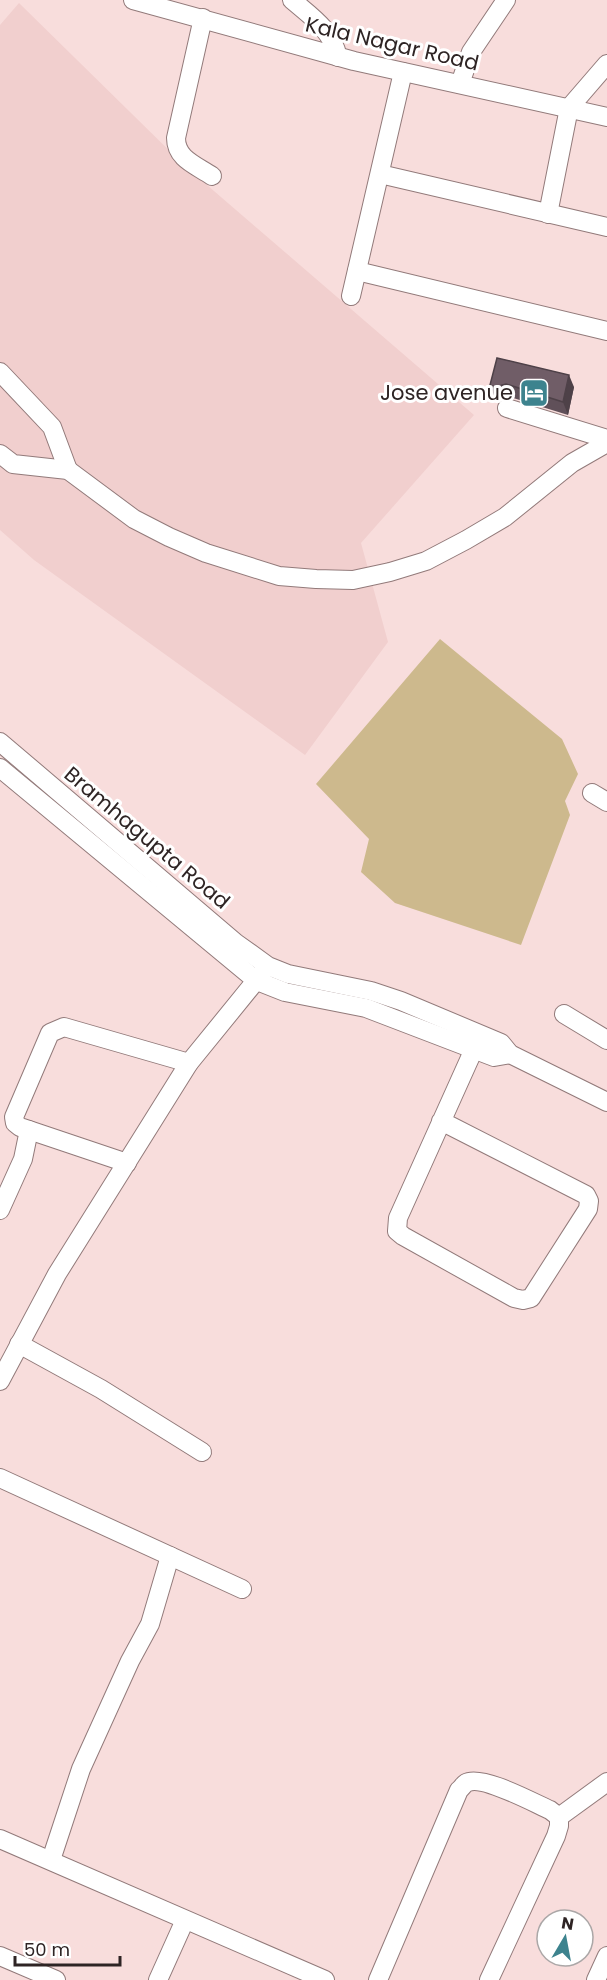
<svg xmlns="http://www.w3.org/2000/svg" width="607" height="1980" font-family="Poppins,sans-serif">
	<rect width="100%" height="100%" fill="#f8dddc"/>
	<path fill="#f1cfce" d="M 19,3 L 185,166 L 474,415 L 361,543 L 388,642 L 305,755 L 34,560 L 0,530 L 0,25 Z"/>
	<path fill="#cdb98d" d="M 440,639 L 562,739 L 578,774 L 565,801 L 570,815 L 521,945 L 395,903 L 361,872 L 369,839 L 316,784 Z"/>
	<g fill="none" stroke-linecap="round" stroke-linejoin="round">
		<g stroke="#927a7a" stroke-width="20">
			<g id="minor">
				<path d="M 133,0 L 354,61 L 607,117"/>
				<path d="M 292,0 C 313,18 331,29 338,57"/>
				<path d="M 203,18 L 176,138 C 176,159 196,165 212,176"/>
				<path d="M 460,84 L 471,52 L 506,0"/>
				<path d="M 380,174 L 607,227"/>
				<path d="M 548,214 L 569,108 L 607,64"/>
				<path d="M 357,271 L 607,331"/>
				<path d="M 351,296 L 403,72"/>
				<path d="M 0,372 L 52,427 L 68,470"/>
				<path d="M 507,408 L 607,439"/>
				<path d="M 0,454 L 13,464 L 68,470 L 134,519 L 169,537 L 206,553 L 279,576 L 316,579 L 353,580 L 390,572 L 426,561 L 466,540 L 505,517 L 572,463 L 607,443"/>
				<path d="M 0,742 L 236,943 L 268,966 L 288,974 L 371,991 L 401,1001 L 501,1043 L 510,1054 L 607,1102"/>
				<path d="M 0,768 L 257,981 L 285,992 L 366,1008 L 494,1057 L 510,1054"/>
				<path d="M 592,793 L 607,802"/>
				<path d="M 564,1014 L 607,1040"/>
				<path d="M 441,1121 L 586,1195 L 589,1201 L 588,1209 L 531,1298 L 523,1300 L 514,1298 L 403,1236 L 397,1231 L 398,1218 L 474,1049"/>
				<path d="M 127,1163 L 20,1127 L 15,1123 L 14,1117 L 50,1033 L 64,1027 L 189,1063"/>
				<path d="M 0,1210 L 23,1159 L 29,1130"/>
				<path d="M 19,1344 L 101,1389 L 202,1452"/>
				<path d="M 0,1381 L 57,1274 L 189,1063 L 263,972"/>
				<path d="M 0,1478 L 242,1589"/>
				<path d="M 559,1817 L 607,1782"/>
				<path d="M 0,1839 L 325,1980"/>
				<path d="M 51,1860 L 81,1769 L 130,1661 L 150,1624 L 170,1556"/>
				<path d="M 0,1956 L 56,1980"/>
				<path d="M 158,1980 L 185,1920"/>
				<path d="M 378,1980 L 459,1790 C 462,1788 463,1785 466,1783 C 481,1774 534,1803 550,1810 L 559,1817 L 559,1826 L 556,1836 L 489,1980"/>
				<path d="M 596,1980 L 607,1956"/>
			</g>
		</g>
		<use href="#minor" stroke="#fff" stroke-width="18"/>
	</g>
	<path fill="#605059" d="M 497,358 L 574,387 L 568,415 L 510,397 L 500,399 L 495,398 L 490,385 Z"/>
	<path fill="#4e4148" d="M 569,375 L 574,387 L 568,415 L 563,402 Z"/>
	<path fill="#705d67" stroke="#4e4148" stroke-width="1.5" d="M 497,358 L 569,375 L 563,402 L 506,384 L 495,387 L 490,385 Z"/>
	<defs>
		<g id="hotel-square" transform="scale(1.5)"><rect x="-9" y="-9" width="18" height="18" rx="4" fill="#3d838e" stroke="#fff"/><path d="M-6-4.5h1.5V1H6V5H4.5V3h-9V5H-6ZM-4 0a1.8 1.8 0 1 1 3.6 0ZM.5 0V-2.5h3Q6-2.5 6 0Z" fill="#fff"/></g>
	</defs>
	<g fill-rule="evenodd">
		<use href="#hotel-square" x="534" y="393"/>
	</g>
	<g text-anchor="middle" stroke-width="6" stroke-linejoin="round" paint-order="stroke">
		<g font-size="21" fill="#2e2424" stroke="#fff">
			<text transform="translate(392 44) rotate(13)" y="7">Kala Nagar Road</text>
			<text transform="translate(147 838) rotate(40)" y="7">Bramhagupta Road</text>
		</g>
		<g font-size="21" fill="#2e2424" stroke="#fff" text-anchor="end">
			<text x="513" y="400">Jose avenue</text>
		</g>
	</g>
	<g transform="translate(565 1938) rotate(10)"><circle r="28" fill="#ffffff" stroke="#aba7a7" stroke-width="1.5"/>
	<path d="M0-4.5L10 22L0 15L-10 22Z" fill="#3d838e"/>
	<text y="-9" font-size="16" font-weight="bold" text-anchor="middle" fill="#2e2424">N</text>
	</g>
	<path d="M15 1956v9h105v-9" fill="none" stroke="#2e2424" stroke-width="3"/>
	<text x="24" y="1956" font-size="18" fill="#2e2424" stroke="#ffffff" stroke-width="4.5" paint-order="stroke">50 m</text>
</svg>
